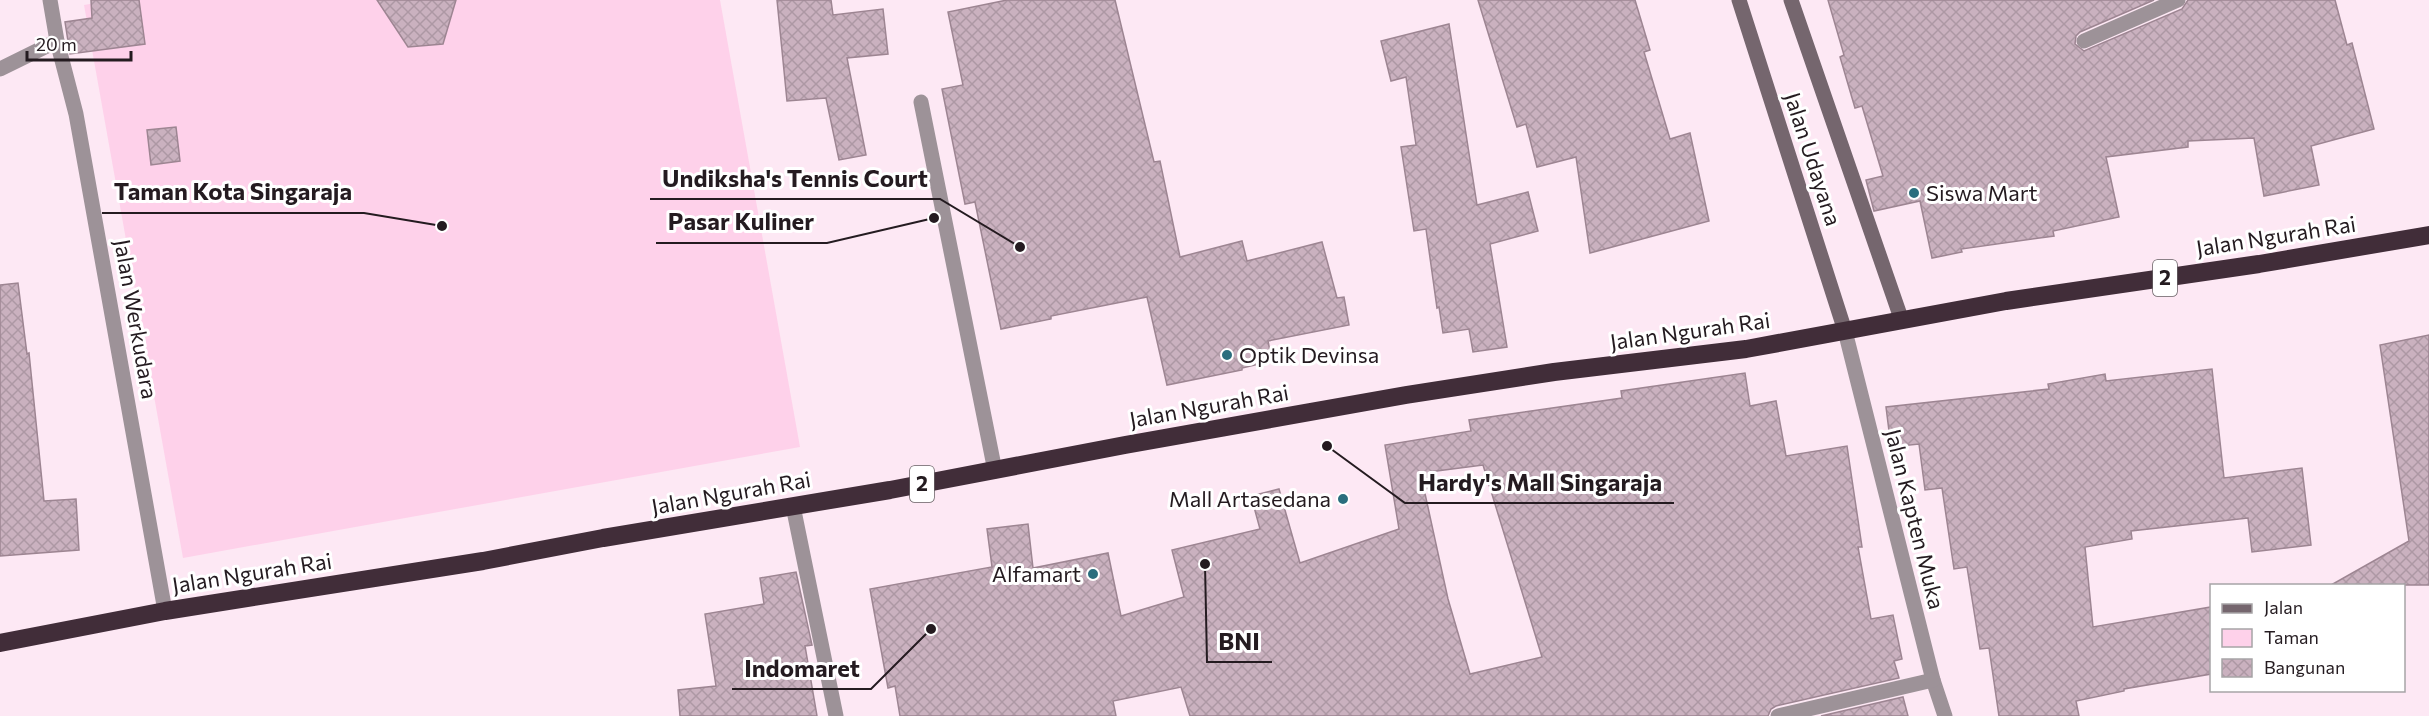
<svg xmlns="http://www.w3.org/2000/svg" width="2429" height="716" font-family="Commissioner,sans-serif">
	<defs>
		<pattern id="building-cross-hatch" width="8" height="8" patternUnits="userSpaceOnUse" patternTransform="scale(1.5)"><rect width="8" height="8" fill="#cab1bf"/><path d="M0 0l8 8M0 8l8-8" fill="none" stroke="#ad98a4"/></pattern>
	</defs>
	<rect width="100%" height="100%" fill="#fde8f4"/>
	<path fill="#fed1ea" d="M 112,0 L 720,0 L 800,447 L 183,558 L 84,5 Z"/>
	<g fill="url(#building-cross-hatch)" stroke="#9d8592" stroke-width="1.5" fill-rule="evenodd">
		<path d="M 91,0 L 139,0 L 145,44 L 70,54 L 65,22 L 92,18 Z"/>
		<path d="M 377,0 L 456,0 L 443,44 L 408,47 Z"/>
		<path d="M 777,0 L 831,0 L 833,15 L 883,9 L 888,54 L 847,58 L 866,155 L 839,160 L 826,98 L 787,101 Z"/>
		<path d="M 1007,0 L 1115,0 L 1154,162 L 1160,161 L 1180,257 L 1242,241 L 1247,261 L 1322,242 L 1337,298 L 1344,297 L 1349,325 L 1268,341 L 1272,361 L 1242,368 L 1242,370 L 1167,385 L 1147,297 L 1051,316 L 1051,319 L 1001,329 L 975,202 L 965,204 L 942,89 L 963,85 L 948,12 Z"/>
		<path d="M 1478,0 L 1635,0 L 1650,50 L 1644,52 L 1670,139 L 1690,133 L 1709,221 L 1590,253 L 1576,157 L 1537,167 L 1526,124 L 1517,127 Z"/>
		<path d="M 1828,0 L 2154,0 L 2080,32 L 2076,36 L 2075,44 L 2084,51 L 2182,9 L 2188,0 L 2335,0 L 2347,45 L 2352,43 L 2374,129 L 2311,146 L 2319,185 L 2264,196 L 2254,138 L 2188,141 L 2188,147 L 2106,157 L 2119,217 L 2053,231 L 2054,236 L 1961,249 L 1962,252 L 1932,258 L 1920,201 L 1874,211 L 1866,180 L 1883,176 L 1862,106 L 1855,108 L 1840,57 L 1844,55 Z"/>
		<path d="M 1449,24 L 1477,205 L 1528,192 L 1538,231 L 1490,244 L 1507,347 L 1473,352 L 1469,329 L 1443,333 L 1439,307 L 1437,308 L 1426,229 L 1414,231 L 1401,147 L 1416,145 L 1406,77 L 1391,81 L 1381,41 Z"/>
		<path d="M 176,127 L 180,161 L 151,165 L 147,130 Z"/>
		<path d="M 18,283 L 27,354 L 29,353 L 44,501 L 76,499 L 79,550 L 0,556 L 0,285 Z"/>
		<path d="M 2429,335 L 2429,585 L 2331,585 L 2409,541 L 2380,345 Z"/>
		<path d="M 2212,369 L 2224,478 L 2302,468 L 2311,545 L 2252,552 L 2248,518 L 2131,531 L 2132,539 L 2085,547 L 2093,627 L 2211,607 L 2211,674 L 2124,689 L 2124,691 L 2076,701 L 2079,716 L 1999,716 L 1989,648 L 1980,649 L 1967,567 L 1954,569 L 1942,488 L 1925,490 L 1919,444 L 1891,447 L 1886,407 L 2049,389 L 2048,384 L 2105,374 L 2106,381 Z"/>
		<path d="M 1745,373 L 1750,406 L 1776,401 L 1786,456 L 1847,446 L 1862,547 L 1858,547 L 1871,619 L 1893,615 L 1902,659 L 1894,661 L 1899,678 L 1776,706 L 1771,709 L 1768,716 L 1190,716 L 1181,687 L 1113,701 L 1116,716 L 900,716 L 895,686 L 888,688 L 870,589 L 992,567 L 987,529 L 1028,524 L 1033,568 L 1108,553 L 1121,616 L 1184,597 L 1172,550 L 1260,529 L 1251,496 L 1279,489 L 1300,563 L 1399,529 L 1385,445 L 1471,431 L 1469,420 L 1622,398 L 1621,391 ZM 1483,465 L 1542,657 L 1470,674 L 1448,599 L 1424,489 L 1431,488 L 1429,472 Z"/>
		<path d="M 796,572 L 812,645 L 805,646 L 817,716 L 680,716 L 678,690 L 716,686 L 705,614 L 764,604 L 760,578 Z"/>
		<path d="M 1903,697 L 1908,716 L 1821,716 Z"/>
	</g>
	<g fill="none" stroke-linecap="round" stroke-linejoin="round">
		<g stroke="#9d9298" stroke-width="15">
			<path d="M 50,0 L 57,41 L 76,114 L 165,611"/>
			<path d="M 2084,41 L 2178,0"/>
			<path d="M 0,69 L 57,41"/>
			<path d="M 921,102 L 995,471"/>
			<path d="M 1845,331 L 1933,680 L 1945,716"/>
			<path d="M 793,506 L 836,716"/>
			<path d="M 1778,716 L 1933,680"/>
		</g>
		<g stroke="#75666e" stroke-width="15">
			<path d="M 1739,0 L 1845,331"/>
			<path d="M 1791,0 L 1902,321"/>
		</g>
		<path stroke="#412d39" stroke-width="18" d="M 0,643 L 165,611 L 483,561 L 603,538 L 890,490 L 1125,445 L 1406,395 L 1554,372 L 1746,349 L 2006,301 L 2259,264 L 2429,235"/>
	</g>
	<g fill="#2a6e7e" stroke="#fff" stroke-width="2">
		<circle cx="1914" cy="193" r="6"/>
		<circle cx="1227" cy="355" r="6"/>
		<circle cx="1343" cy="499" r="6"/>
		<circle cx="1093" cy="574" r="6"/>
	</g>
	<g text-anchor="middle" stroke-width="6" stroke-linejoin="round" paint-order="stroke">
		<g fill="#fff" stroke="#665f63" stroke-width="1.5">
			<rect x="2153" y="260" width="24" height="36" rx="4.5"/>
			<rect x="910" y="466" width="24" height="36" rx="4.5"/>
		</g>
		<g font-size="21" font-weight="bold" fill="#241b20">
			<text x="2165" y="285">2</text>
			<text x="922" y="491">2</text>
		</g>
		<g font-size="22" fill="#241b20" stroke="#fff">
			<text transform="translate(1813 159) rotate(72)" y="8">Jalan Udayana</text>
			<text transform="translate(2276 236) rotate(-9)" y="8">Jalan Ngurah Rai</text>
			<text transform="translate(136 319) rotate(80)" y="8">Jalan Werkudara</text>
			<text transform="translate(1690 331) rotate(-8)" y="8">Jalan Ngurah Rai</text>
			<text transform="translate(1209 406) rotate(-10)" y="8">Jalan Ngurah Rai</text>
			<text transform="translate(731 493) rotate(-10)" y="8">Jalan Ngurah Rai</text>
			<text transform="translate(1915 519) rotate(76)" y="8">Jalan Kapten Muka</text>
			<text transform="translate(252 573) rotate(-9)" y="8">Jalan Ngurah Rai</text>
		</g>
		<g font-size="22" fill="#241b20" stroke="#fff" text-anchor="start">
			<text x="1926" y="201">Siswa Mart</text>
			<text x="1239" y="363">Optik Devinsa</text>
			<text x="1331" y="507" text-anchor="end">Mall Artasedana</text>
			<text x="1081" y="582" text-anchor="end">Alfamart</text>
		</g>
	</g>
	<path fill="none" stroke="#241b20" stroke-width="2" d="M1020 247L940 199H650M442 226L364 213H102M934 218L827 243H656M1327 446L1405 503H1674M1205 564L1207 662H1272M931 629L871 689H732"/>
	<g fill="#241b20" stroke="#fff" stroke-width="2">
		<circle cx="1020" cy="247" r="6"/>
		<circle cx="442" cy="226" r="6"/>
		<circle cx="934" cy="218" r="6"/>
		<circle cx="1327" cy="446" r="6"/>
		<circle cx="1205" cy="564" r="6"/>
		<circle cx="931" cy="629" r="6"/>
	</g>
	<g font-size="24" text-anchor="middle" font-weight="bold" fill="#241b20" stroke="#fff" stroke-width="6" stroke-linejoin="round" paint-order="stroke">
		<text x="795" y="187">Undiksha's Tennis Court</text>
		<text x="233" y="200">Taman Kota Singaraja</text>
		<text x="741" y="230">Pasar Kuliner</text>
		<text x="1540" y="491">Hardy's Mall Singaraja</text>
		<text x="1239" y="650">BNI</text>
		<text x="802" y="677">Indomaret</text>
	</g>
	<rect x="2210" y="584" width="195" height="108" fill="#ffffff" stroke="#a7a4a6" stroke-width="1.5"/>
	<rect x="2222" y="604" width="30" height="9" fill="#75666e" stroke="#a7a4a6" stroke-width="1.5"/>
	<text x="2264" y="614" font-size="18" fill="#241b20">Jalan</text>
	<rect x="2222" y="629" width="30" height="18" fill="#fed1ea" stroke="#a7a4a6" stroke-width="1.5"/>
	<text x="2264" y="644" font-size="18" fill="#241b20">Taman</text>
	<rect x="2222" y="659" width="30" height="18" fill="url(#building-cross-hatch)" stroke="#a7a4a6" stroke-width="1.5"/>
	<text x="2264" y="674" font-size="18" fill="#241b20">Bangunan</text>
	<path d="M27 51v9h104v-9" fill="none" stroke="#241b20" stroke-width="3"/>
	<text x="36" y="51" font-size="18" fill="#241b20" stroke="#ffffff" stroke-width="4.5" paint-order="stroke">20 m</text>
</svg>
